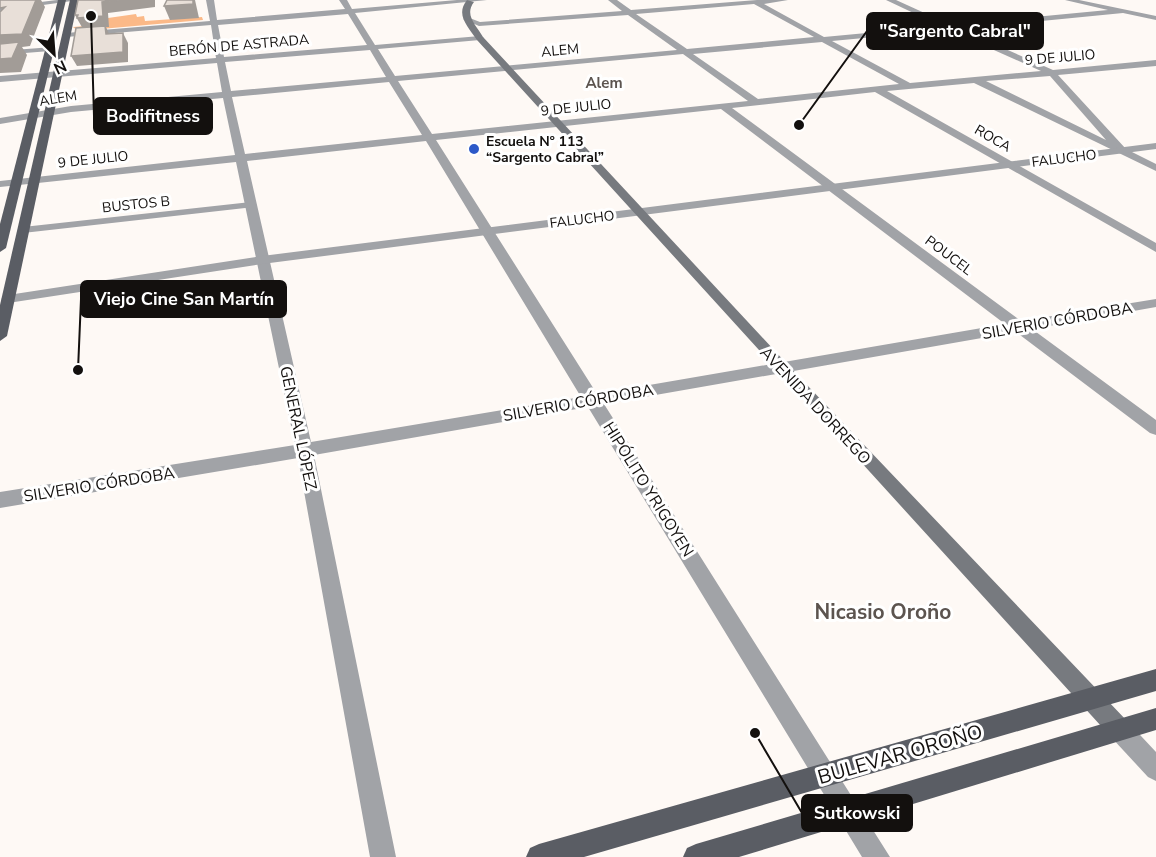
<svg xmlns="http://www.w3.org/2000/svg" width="1156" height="857" font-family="'Nunito Sans',sans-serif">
	<rect width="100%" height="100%" fill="#fef9f5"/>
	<path fill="#fbb988" d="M 136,14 L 137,17 L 144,16 L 145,21 L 202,17 L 203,20 L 78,31 L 73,27 L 108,24 L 108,18 Z"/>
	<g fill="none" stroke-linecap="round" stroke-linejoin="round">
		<path fill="#a1a3a7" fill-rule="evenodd" d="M 251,202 L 255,205 L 254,207 L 23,233 L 19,230 L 23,227 Z"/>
		<g fill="#a1a3a7" fill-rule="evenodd">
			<path d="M 57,0 L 79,0 L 0,11 L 0,7 Z"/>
			<path d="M 206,0 L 214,0 L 217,20 L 345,9 L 339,0 L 347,0 L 352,9 L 457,0 L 487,0 L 355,13 L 375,45 L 480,36 L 484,38 L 480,40 L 378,49 L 395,76 L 677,50 L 628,15 L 479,26 L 463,19 L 467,17 L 480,22 L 622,11 L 608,0 L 617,0 L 631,10 L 757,0 L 788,0 L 764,4 L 824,37 L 941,26 L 886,0 L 896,0 L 951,25 L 1108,10 L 1065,0 L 1079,0 L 1156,16 L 1156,20 L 1123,13 L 960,29 L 1053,70 L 1156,60 L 1156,66 L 1058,75 L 1126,149 L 1156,164 L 1156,171 L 974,83 L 887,91 L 1156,243 L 1156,252 L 875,92 L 732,108 L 1021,321 L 1156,299 L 1156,307 L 1032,329 L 1156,420 L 1156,435 L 1150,433 L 1016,332 L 604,404 L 890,857 L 862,857 L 588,407 L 314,455 L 396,857 L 370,857 L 298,458 L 0,508 L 0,492 L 295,445 L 236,162 L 0,187 L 0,181 L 235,155 L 223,98 L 71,112 L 0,124 L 0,118 L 71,106 L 222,92 L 217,63 L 0,82 L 0,76 L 216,58 L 211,25 L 66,37 L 62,35 L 66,33 L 210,21 ZM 754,4 L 814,37 L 687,49 L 636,14 ZM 348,14 L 367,45 L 224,57 L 218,25 ZM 949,30 L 1041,71 L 910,83 L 832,41 ZM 822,42 L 899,84 L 758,99 L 693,54 ZM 370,50 L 386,77 L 231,91 L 225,62 ZM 683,54 L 748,101 L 432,134 L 398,81 ZM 1050,76 L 1106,140 L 986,81 ZM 389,82 L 422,135 L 245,154 L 232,97 ZM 721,109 L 1005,324 L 597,394 L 436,140 ZM 426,141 L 581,397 L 311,442 L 247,161 Z"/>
			<path d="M 53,47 L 54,49 L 50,51 L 0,55 L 0,51 Z"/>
			<path d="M 1119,717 L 1127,721 L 1156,752 L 1156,781 L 1148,777 L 1111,737 L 1107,729 L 1111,721 Z"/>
		</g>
		<path fill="#a1a3a7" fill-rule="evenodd" d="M 1156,143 L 1156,149 L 262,264 L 8,303 L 1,299 L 8,295 L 262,256 Z"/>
		<path fill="#777a7f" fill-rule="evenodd" d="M 467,0 L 474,2 C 464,15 476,25 483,37 L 787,364 L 1127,721 L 1131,729 L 1127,737 L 1119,741 L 1111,737 L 477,40 C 468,26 455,15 467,0 Z"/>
		<g fill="#5a5d64" fill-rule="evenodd">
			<path d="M 58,0 L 66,0 L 6,248 L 0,252 L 0,224 Z"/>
			<path d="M 70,0 L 78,0 L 7,336 L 0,341 L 0,305 Z"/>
			<path d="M 1156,669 L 1156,691 L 584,857 L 526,857 L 530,848 L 539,844 Z"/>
			<path d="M 1156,708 L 1156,730 L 739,857 L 683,857 L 687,848 L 696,844 Z"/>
		</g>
	</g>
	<g fill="#a29c97">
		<path d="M 0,0 L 41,0 L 45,7 L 30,46 L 22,47 L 27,55 L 21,72 L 0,73 L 0,35 L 36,0 Z"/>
		<path d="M 119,0 L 155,0 L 155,7 L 108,13 L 109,27 L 106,27 L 110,36 L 83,29 L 75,15 L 102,2 Z"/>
		<path d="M 193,0 L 195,0 L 199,18 L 170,20 L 164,6 Z"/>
		<path d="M 123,33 L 128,43 L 128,62 L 77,66 L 71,56 Z"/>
	</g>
	<g fill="#e8dfd8" stroke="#a29c97" stroke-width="1.5">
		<path d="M 0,0 L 36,0 L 22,34 L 0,35 L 0,12 L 5,7 L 0,8 Z"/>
		<path d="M 78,0 L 119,0 L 102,2 L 103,16 L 77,18 L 78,15 L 75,15 Z"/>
		<path d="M 167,0 L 193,0 L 193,4 L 164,6 Z"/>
		<path d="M 105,26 L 106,34 L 123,33 L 123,52 L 71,56 L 76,28 Z"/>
		<path d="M 19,42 L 12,58 L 0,59 L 0,44 Z"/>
	</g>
	<circle fill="#2d59c8" stroke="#fff" stroke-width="2" cx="474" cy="149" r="6"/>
	<g text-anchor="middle" stroke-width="6" stroke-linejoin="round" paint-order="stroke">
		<g font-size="14" fill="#13100e" stroke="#fff">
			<text transform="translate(239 45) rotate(-5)" y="5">BERÓN DE ASTRADA</text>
			<text transform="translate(560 50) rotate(-5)" y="5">ALEM</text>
			<text transform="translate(1060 57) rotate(-5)" y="5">9 DE JULIO</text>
			<text transform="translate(58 98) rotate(-9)" y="5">ALEM</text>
			<text transform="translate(576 107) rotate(-6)" y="5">9 DE JULIO</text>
			<text transform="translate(993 138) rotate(30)" y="5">ROCA</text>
			<text transform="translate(1064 158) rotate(-7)" y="5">FALUCHO</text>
			<text transform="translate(93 159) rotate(-6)" y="5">9 DE JULIO</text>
			<text transform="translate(136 204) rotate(-6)" y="5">BUSTOS B</text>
			<text transform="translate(582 219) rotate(-7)" y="5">FALUCHO</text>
			<text transform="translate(949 255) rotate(37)" y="5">POUCEL</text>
		</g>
		<g font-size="14" font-weight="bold" fill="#13100e" stroke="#fff" text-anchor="start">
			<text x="486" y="146">Escuela Nº 113<tspan x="486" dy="16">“Sargento Cabral”</tspan></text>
		</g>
		<g font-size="15" font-weight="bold" fill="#5c544f" stroke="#fff">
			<text x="604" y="88">Alem</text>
		</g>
		<g font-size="16" fill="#13100e" stroke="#fff">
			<text transform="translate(1057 320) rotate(-10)" y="6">SILVERIO CÓRDOBA</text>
			<text transform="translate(578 402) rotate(-10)" y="6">SILVERIO CÓRDOBA</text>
			<text transform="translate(816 405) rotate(47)" y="6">AVENIDA DORREGO</text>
			<text transform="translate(299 428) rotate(78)" y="6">GENERAL LÓPEZ</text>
			<text transform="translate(99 484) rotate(-9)" y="6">SILVERIO CÓRDOBA</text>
			<text transform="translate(649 489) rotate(58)" y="6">HIPÓLITO YRIGOYEN</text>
		</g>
		<g font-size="20" fill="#13100e" stroke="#fff">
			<text transform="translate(900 754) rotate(-16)" y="7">BULEVAR OROÑO</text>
		</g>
		<g font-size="21" font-weight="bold" fill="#5c544f" stroke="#fff">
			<text x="883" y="619">Nicasio Oroño</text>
		</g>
	</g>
	<path fill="none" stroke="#13100e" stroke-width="2" d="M799 125L867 31M91 16L94 116M78 370L81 299M755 733L802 813"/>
	<g fill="#13100e" stroke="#fff" stroke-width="2">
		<circle cx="799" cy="125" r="6"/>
		<circle cx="91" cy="16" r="6"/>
		<circle cx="78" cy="370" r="6"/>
		<circle cx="755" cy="733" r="6"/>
	</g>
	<g fill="#13100e" stroke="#13100e" stroke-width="2">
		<rect x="867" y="13" width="176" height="36" rx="6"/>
		<rect x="94" y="98" width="118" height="36" rx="6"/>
		<rect x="81" y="281" width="205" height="36" rx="6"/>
		<rect x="802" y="795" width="110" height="36" rx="6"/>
	</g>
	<g font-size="18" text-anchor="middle" font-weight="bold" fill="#fff">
		<text x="955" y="37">"Sargento Cabral"</text>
		<text x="153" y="122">Bodifitness</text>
		<text x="184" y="305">Viejo Cine San Martín</text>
		<text x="857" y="819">Sutkowski</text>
	</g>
	<g transform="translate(54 54) rotate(155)" stroke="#ffffff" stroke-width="4.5" paint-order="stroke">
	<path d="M0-4.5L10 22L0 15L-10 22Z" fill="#13100e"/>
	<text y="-9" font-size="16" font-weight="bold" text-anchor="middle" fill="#13100e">N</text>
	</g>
</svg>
